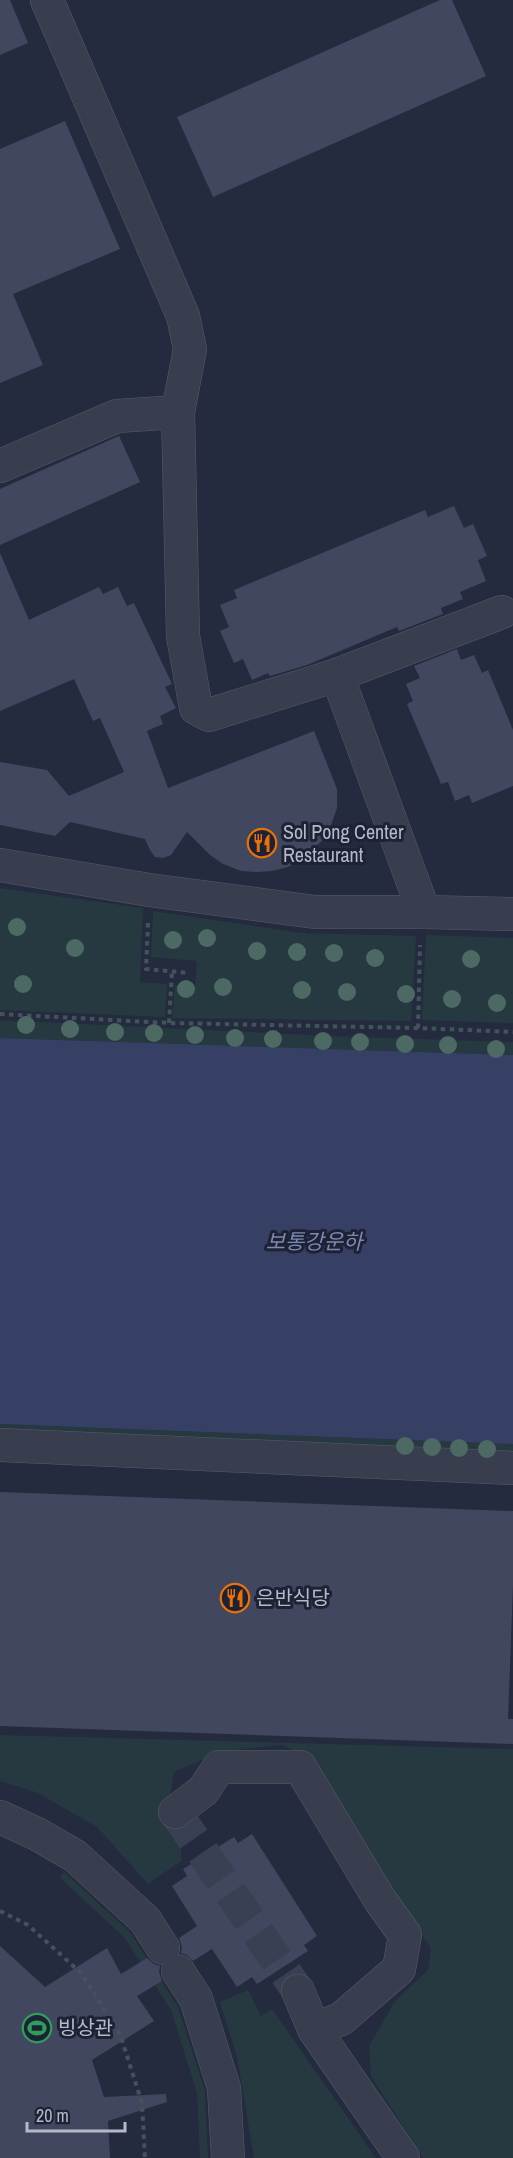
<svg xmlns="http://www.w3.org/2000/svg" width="513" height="2158" font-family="'Archivo Narrow','Noto Sans KR',sans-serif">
	<rect width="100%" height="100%" fill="#242b3f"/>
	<g fill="#263840">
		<path d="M 0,888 L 143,908 L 140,982 L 167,984 L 165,1017 L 0,1010 Z"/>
		<path d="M 153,911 L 301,933 L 416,936 L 411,1021 L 172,1018 L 175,985 L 195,987 L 197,961 L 151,957 Z"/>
		<path d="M 426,935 L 513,938 L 513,1023 L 422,1020 Z"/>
		<path d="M 0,1020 L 331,1036 L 513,1042 L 513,1055 L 0,1038 Z"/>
		<path d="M 0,1424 L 513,1444 L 513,1459 L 0,1437 Z"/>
		<path d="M 0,1735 L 513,1749 L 513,2158 L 423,2158 L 371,2076 L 369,2046 L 395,2001 L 428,1970 L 431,1949 L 310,1758 L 282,1745 L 223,1751 L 174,1772 L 166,1824 L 181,1845 L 181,1861 L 148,1884 L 97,1827 L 38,1793 L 0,1781 Z"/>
		<path d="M 64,1872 L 130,1932 L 178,2007 L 205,2091 L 208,2158 L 200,2158 L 197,2093 L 171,2010 L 124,1937 L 60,1878 Z"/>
		<path d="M 248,1990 L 261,2016 L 272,2009 L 376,2158 L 254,2158 L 237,2057 L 220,2002 Z"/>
	</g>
	<path fill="#364065" d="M 0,1038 L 513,1055 L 513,1444 L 0,1424 Z"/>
	<g fill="#40475f">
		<path d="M 0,0 L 10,0 L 28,43 L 0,55 Z"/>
		<path d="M 440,0 L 452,0 L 486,76 L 213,197 L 177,117 Z"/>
		<path d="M 65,121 L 120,249 L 13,294 L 43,365 L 0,383 L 0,149 Z"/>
		<path d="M 119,436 L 140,482 L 0,545 L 0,489 Z"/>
		<path d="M 454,506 L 464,528 L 473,524 L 487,556 L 478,560 L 486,581 L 460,592 L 463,599 L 441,608 L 443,614 L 399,631 L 397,627 L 307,665 L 270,676 L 268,673 L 252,680 L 243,659 L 234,663 L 220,631 L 229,627 L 220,605 L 237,598 L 234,590 L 425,510 L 428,517 Z"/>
		<path d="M 0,553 L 29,620 L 99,587 L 103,594 L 118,587 L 127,606 L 134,603 L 172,684 L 165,687 L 176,708 L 160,716 L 163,724 L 147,731 L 168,788 L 314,731 L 337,789 L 337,808 L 331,825 L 323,840 L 300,860 L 288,867 L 272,871 L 257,872 L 241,871 L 223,864 L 210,855 L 187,832 L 171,855 L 163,858 L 155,857 L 150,850 L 145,839 L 70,822 L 55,836 L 0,825 L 0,762 L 47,770 L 69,796 L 124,772 L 100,718 L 93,721 L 74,679 L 0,711 Z"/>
		<path d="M 457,649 L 461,660 L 474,655 L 482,673 L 488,670 L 513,730 L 513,786 L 472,803 L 469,795 L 455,801 L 448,782 L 441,784 L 407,704 L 413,701 L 406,684 L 420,678 L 414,666 Z"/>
		<path d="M 0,1492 L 513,1511 L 513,1585 L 508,1719 L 513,1719 L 513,1744 L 0,1726 Z"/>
		<path d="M 252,1834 L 317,1936 L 304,1945 L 308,1951 L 257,1984 L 252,1977 L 237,1987 L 212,1949 L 193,1961 L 187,1955 L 181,1953 L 182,1947 L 179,1938 L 197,1926 L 172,1886 L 187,1876 L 183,1869 L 234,1837 L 238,1843 Z"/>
		<path d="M 0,1946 L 45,1987 L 107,1948 L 121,1974 L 147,1958 L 154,1964 L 160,1966 L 159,1972 L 162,1981 L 137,1996 L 154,2021 L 92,2060 L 104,2097 L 166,2094 L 167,2102 L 108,2121 L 110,2158 L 0,2158 Z"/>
	</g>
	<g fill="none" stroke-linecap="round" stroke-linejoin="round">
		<path stroke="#3a4054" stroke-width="33" stroke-dasharray="33 16" stroke-linecap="butt" d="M 175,1812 L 298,1991"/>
		<g stroke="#565b6d" stroke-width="34">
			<g id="minor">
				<path d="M 47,0 L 183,316 L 190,349 L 178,412 L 183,636 L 196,708 L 209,715 L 337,675 L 424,912"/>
				<path d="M 0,466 L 117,416 L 178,412"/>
				<path d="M 337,675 L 502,612"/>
				<path d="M 0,865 L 149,890 L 315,912 L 424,912 L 513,914"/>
				<path d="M 0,1445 L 513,1468"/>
				<path d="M 175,1812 L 203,1791 L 219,1767 L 300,1767 L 380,1900 L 405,1935 L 399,1969 L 341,2019 L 314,2029"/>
				<path d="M 0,1817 L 37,1834 L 75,1856 L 145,1920 L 163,1948"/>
				<path d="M 178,1971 L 196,1999 L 224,2088 L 228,2158"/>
				<path d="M 298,1991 L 314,2029 L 403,2158"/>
			</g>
		</g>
		<g stroke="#42545a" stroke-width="4" stroke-dasharray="4.5 4.5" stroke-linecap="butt">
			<path d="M 148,923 L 146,969 L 189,973"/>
			<path d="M 0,1014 L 169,1023 L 418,1028 L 513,1032"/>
			<path d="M 169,1023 L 172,971"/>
			<path d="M 418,1028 L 420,945"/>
			<path d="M 0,1911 L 28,1925 L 81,1973 L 120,2034 L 142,2103 L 145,2158"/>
		</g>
		<use href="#minor" stroke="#393e4f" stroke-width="33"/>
	</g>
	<g fill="#4c6963">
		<circle cx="17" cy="927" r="9"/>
		<circle cx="207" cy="938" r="9"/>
		<circle cx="173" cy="940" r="9"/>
		<circle cx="75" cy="948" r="9"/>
		<circle cx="257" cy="951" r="9"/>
		<circle cx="297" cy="952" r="9"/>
		<circle cx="334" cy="953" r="9"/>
		<circle cx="375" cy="958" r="9"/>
		<circle cx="471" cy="959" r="9"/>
		<circle cx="23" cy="984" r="9"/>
		<circle cx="223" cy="987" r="9"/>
		<circle cx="186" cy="989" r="9"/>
		<circle cx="302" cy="990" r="9"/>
		<circle cx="347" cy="992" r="9"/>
		<circle cx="406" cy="994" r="9"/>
		<circle cx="452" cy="999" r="9"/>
		<circle cx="497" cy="1003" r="9"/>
		<circle cx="26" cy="1025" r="9"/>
		<circle cx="70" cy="1029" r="9"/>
		<circle cx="115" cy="1032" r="9"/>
		<circle cx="154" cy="1033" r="9"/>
		<circle cx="195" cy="1035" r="9"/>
		<circle cx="235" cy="1038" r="9"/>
		<circle cx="273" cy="1039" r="9"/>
		<circle cx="323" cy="1041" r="9"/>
		<circle cx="360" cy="1042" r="9"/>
		<circle cx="405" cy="1044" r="9"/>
		<circle cx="448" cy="1045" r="9"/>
		<circle cx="496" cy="1049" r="9"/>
		<circle cx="405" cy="1446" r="9"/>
		<circle cx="432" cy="1447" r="9"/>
		<circle cx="459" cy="1448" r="9"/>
		<circle cx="487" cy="1449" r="9"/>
	</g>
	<defs>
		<g id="restaurant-ring" transform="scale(1.5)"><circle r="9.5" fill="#1d2234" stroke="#e8710a" stroke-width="1.5"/><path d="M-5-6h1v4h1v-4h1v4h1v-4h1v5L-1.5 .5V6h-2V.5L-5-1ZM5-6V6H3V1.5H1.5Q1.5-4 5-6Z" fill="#e8710a"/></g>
		<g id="stadium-ring" transform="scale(1.5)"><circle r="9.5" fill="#1d2234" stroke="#2e9e5b" stroke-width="1.5"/><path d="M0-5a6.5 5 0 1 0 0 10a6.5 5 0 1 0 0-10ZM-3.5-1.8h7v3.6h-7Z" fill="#2e9e5b"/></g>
	</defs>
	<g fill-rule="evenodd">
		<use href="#restaurant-ring" x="262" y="843"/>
		<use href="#restaurant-ring" x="235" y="1598"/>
		<use href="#stadium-ring" x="37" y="2028"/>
	</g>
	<g text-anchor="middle" stroke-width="6" stroke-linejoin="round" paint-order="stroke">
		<g font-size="20" fill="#b5b9ca" stroke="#1d2234" text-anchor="start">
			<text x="283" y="839">Sol Pong Center<tspan x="283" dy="23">Restaurant</tspan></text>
			<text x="256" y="1605">은반식당</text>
			<text x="58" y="2035">빙상관</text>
		</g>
		<g font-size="21" font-style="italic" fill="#7c89b2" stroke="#1d2234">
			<text x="314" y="1249">보통강운하</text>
		</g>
	</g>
	<path d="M27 2122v9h98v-9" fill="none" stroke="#b5b9ca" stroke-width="3"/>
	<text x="36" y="2122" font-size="18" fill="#b5b9ca" stroke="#1d2234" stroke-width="4.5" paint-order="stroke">20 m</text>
</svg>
